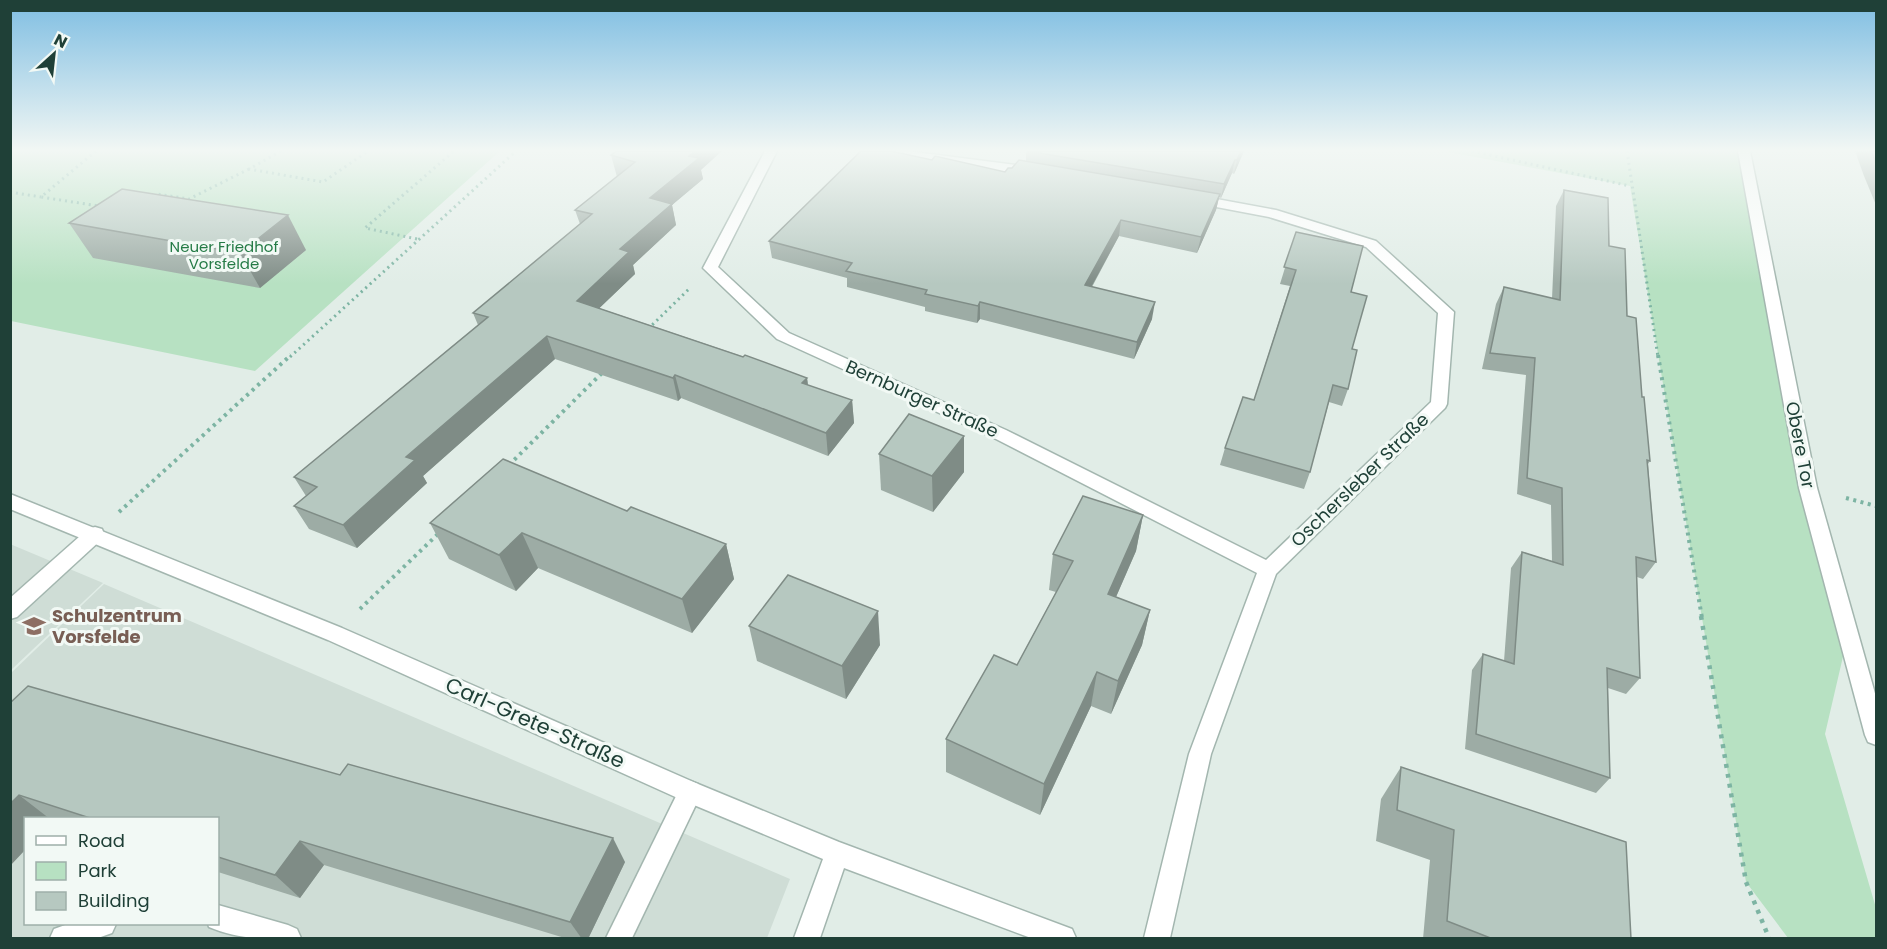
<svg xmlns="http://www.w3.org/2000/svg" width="1887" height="949" font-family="Poppins,sans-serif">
	<rect width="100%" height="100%" fill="#e1ede7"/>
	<g fill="#cfddd6" fill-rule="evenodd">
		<path d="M 10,544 L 103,583 L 11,670 L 10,670 Z"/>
		<path d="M 104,584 L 790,879 L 767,938 L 11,938 L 11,673 ZM 26,818 L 218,818 L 218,924 L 26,924 Z"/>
	</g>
	<g fill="#b7e1c2">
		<path d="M 10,151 L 500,151 L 255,371 L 11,321 Z"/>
		<path d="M 1443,151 L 1744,151 L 1788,382 L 1848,635 L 1825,734 L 1876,908 L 1876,938 L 1788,938 L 1746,882 L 1630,186 Z"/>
	</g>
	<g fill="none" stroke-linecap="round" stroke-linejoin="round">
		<g stroke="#a3b6af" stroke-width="3">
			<g id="lane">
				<path d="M 95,527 L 102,529 L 104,534 L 102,539 L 17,617 L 10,619 L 10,598 L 88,529 Z"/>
				<path d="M 690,781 L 698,784 L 702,792 L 632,938 L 606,938 L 682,784 Z"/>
				<path d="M 218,905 L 288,925 L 297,929 L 301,938 C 270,941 238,939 209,927 L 208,924 L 218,924 Z"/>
				<path d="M 68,924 L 116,924 L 112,933 L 98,938 L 50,938 L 54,929 Z"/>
			</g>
		</g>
		<g stroke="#a3b6af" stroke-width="3">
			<g id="street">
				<path d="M 765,151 L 777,151 L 718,267 L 789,333 L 1006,430 L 1266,560 L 1431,402 L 1438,313 L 1366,247 L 1269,217 L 1190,202 L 1188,199 L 1190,196 L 1195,195 L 1276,210 L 1376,241 L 1454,312 L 1447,404 L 1445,408 L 1276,574 L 1211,754 L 1170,938 L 1144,938 L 1189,754 L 1257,573 L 994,438 L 777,339 L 703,268 Z"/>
				<path d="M 873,151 L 907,151 L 1032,167 L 1038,171 L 1032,175 L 879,155 Z"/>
				<path d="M 1738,151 L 1750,151 L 1817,488 L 1876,697 L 1876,745 L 1868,742 L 1865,735 L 1799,488 Z"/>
				<path d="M 10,494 L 342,628 L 698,784 L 839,842 L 1072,929 L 1076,938 L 1031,938 L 844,868 L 820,938 L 794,938 L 823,859 L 682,800 L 328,640 L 10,509 Z"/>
			</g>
		</g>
		<g stroke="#7db4a3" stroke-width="3" stroke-dasharray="2 4" stroke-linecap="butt">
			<path d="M 96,151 L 41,197 L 99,206"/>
			<path d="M 281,151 L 249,169 L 323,182 L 368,151"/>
			<path d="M 1472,151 L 1630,186"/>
			<path d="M 1627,151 L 1658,357"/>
			<path d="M 10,192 L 41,197"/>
			<path d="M 153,196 L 157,194 L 189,199 L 249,169"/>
			<path d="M 417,239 L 365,228 L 454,151"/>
			<path d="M 648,329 L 690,288"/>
			<path d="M 290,357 L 516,151"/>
		</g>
		<g stroke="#7db4a3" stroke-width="4" stroke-dasharray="3 4.5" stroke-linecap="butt">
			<path d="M 1658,355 L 1702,618"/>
			<path d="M 509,465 L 604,371"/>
			<path d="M 1846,498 L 1876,506"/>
			<path d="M 119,512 L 291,355"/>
			<path d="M 360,609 L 439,533"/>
		</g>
		<path stroke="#7db4a3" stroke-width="4.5" stroke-dasharray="4 6" stroke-linecap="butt" d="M 1701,616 L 1746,882 L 1769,938"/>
		<use href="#lane" fill="#fff" fill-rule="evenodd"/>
		<use href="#street" fill="#fff" fill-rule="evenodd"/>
	</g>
	<g fill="#9daca5">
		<path d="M 1026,151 L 1244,151 L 1234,174 L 1232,173 L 1221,198 L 1219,197 L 1216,210 L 1197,253 L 1119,236 L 1092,287 L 1152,319 L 1134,359 L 980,319 L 977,323 L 925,311 L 925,307 L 847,287 L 847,278 L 772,258 L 769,241 L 932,160 L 1005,172 L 1026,161 Z"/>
		<path d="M 1855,151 L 1876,151 L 1876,205 L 1864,176 Z"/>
		<path d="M 611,155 L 701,170 L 703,179 L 672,205 L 676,225 L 633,265 L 635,274 L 599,308 L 807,378 L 808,386 L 852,400 L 854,423 L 828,456 L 681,398 L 678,401 L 555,359 L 423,476 L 427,483 L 357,548 L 309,529 L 294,506 L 306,496 L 294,477 L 478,325 L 473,313 L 580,224 L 575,210 L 617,177 Z"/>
		<path d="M 1564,190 L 1609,246 L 1627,316 L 1642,397 L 1650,461 L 1648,464 L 1656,562 L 1643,579 L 1637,577 L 1640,678 L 1626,694 L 1608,688 L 1610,778 L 1596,793 L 1465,749 L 1472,670 L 1483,654 L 1504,661 L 1511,568 L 1522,552 L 1552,561 L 1551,505 L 1517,494 L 1526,375 L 1482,369 L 1496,304 L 1504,287 L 1552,299 L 1556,206 Z"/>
		<path d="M 69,223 L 306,250 L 260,288 L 93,258 Z"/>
		<path d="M 1296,232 L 1351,292 L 1352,349 L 1348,389 L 1342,406 L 1329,402 L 1310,472 L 1304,489 L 1220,465 L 1225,448 L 1254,400 L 1290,286 L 1280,284 Z"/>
		<path d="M 879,454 L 964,472 L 933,512 L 881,490 Z"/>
		<path d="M 627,511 L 726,544 L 734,579 L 692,633 L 538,568 L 516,591 L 449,559 L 430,523 Z"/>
		<path d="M 1143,515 L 1136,551 L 1116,597 L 1150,610 L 1142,645 L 1111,714 L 1091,706 L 1040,815 L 946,772 L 946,739 L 1017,665 L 1056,592 L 1049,590 L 1053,554 Z"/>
		<path d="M 749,626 L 880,645 L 846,699 L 757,661 Z"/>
		<path d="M 10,703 L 625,862 L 588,939 L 568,939 L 324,865 L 300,898 L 218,872 L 218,819 L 26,819 L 10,866 Z"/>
		<path d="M 1401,767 L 1631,939 L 1423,939 L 1430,860 L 1376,841 L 1381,799 Z"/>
	</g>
	<g fill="#7f8c86">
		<path d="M 695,151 L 722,151 L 701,170 L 703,179 L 672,205 L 676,225 L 633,265 L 635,274 L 584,323 L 577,301 L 620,249 L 650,198 L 689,156 Z"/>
		<path d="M 1241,151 L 1244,151 L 1234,174 L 1237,160 Z"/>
		<path d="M 1235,160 L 1232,173 L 1221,198 L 1224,184 Z"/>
		<path d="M 1220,194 L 1216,210 L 1197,253 L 1201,237 Z"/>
		<path d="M 288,215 L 306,250 L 260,288 L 240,253 Z"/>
		<path d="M 1121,220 L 1119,236 L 1083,302 L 1085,285 Z"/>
		<path d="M 980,302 L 980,319 L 977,323 L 978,306 Z"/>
		<path d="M 1155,302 L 1152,319 L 1134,359 L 1137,342 Z"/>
		<path d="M 547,336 L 555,359 L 423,476 L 427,483 L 357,548 L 343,525 L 406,457 Z"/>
		<path d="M 675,375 L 681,398 L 678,401 L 673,378 Z"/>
		<path d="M 807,378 L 810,400 L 802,383 Z"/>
		<path d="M 852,400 L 854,423 L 828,456 L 826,433 Z"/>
		<path d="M 964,436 L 964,472 L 933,512 L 932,476 Z"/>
		<path d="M 1143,515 L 1136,551 L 1102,629 L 1108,594 Z"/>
		<path d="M 522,533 L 538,568 L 516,591 L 499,555 Z"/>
		<path d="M 726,544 L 734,579 L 692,633 L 682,599 Z"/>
		<path d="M 1150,610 L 1142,645 L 1111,714 L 1118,681 Z"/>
		<path d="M 878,611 L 880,645 L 846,699 L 842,666 Z"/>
		<path d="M 1097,672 L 1091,706 L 1040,815 L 1044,784 Z"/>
		<path d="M 19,795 L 50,819 L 26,819 L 26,849 L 10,866 L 10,804 Z"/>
		<path d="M 613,838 L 625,862 L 588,939 L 582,939 L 570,922 Z"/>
		<path d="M 300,841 L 324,865 L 300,898 L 275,875 Z"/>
	</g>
	<g fill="#b6c8c0" stroke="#7f8c86" stroke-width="1.5">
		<path d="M 617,151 L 695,151 L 689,156 L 699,158 L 650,198 L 672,204 L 620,249 L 629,252 L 577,301 L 743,357 L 745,355 L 807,378 L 802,383 L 852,400 L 826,433 L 675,375 L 673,378 L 547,336 L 406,457 L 415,460 L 343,525 L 294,506 L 317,487 L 294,477 L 488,317 L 473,313 L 592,214 L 575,210 L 635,162 L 611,155 Z"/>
		<path d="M 861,151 L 891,151 L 932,160 L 935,156 L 1005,172 L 1008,168 L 1012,168 L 1019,160 L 1220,194 L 1201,237 L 1121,220 L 1085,285 L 1155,302 L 1137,342 L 980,302 L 978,306 L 925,294 L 927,290 L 846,271 L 852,263 L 769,241 Z"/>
		<path d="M 1027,151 L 1241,151 L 1237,160 L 1235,160 L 1224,184 Z"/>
		<path d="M 1871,151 L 1876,151 L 1876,164 L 1875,160 Z"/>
		<path d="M 122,189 L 288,215 L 240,253 L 69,223 Z"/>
		<path d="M 1564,190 L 1608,198 L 1609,246 L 1625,249 L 1627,316 L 1636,318 L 1642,397 L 1644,397 L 1650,461 L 1647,460 L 1656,562 L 1636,557 L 1640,678 L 1607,668 L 1610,778 L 1476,734 L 1483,654 L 1514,664 L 1522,552 L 1563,565 L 1562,488 L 1527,478 L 1535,358 L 1490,353 L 1504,287 L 1560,300 Z"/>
		<path d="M 1296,232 L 1363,246 L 1351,292 L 1367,296 L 1352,349 L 1357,350 L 1348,389 L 1333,385 L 1310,472 L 1225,448 L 1243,397 L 1254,400 L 1296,270 L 1284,267 Z"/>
		<path d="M 909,414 L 964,436 L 932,476 L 879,454 Z"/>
		<path d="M 503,459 L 627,511 L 631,507 L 726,544 L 682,599 L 522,533 L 499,555 L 430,523 Z"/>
		<path d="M 1083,496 L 1143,515 L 1108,594 L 1150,610 L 1118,681 L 1097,672 L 1044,784 L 946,739 L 994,655 L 1017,665 L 1073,561 L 1053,554 Z"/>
		<path d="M 788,575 L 878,611 L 842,666 L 749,626 Z"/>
		<path d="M 28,686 L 340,775 L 348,764 L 613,838 L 570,922 L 300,841 L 275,875 L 218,857 L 218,819 L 93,819 L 19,795 L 10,804 L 10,703 Z"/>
		<path d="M 1401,767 L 1626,842 L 1631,939 L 1493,939 L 1447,921 L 1454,830 L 1397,810 Z"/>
	</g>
	<linearGradient id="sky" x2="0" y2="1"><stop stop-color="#7fbee2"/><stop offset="0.53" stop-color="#f2f7f4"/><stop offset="1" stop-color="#f2f7f4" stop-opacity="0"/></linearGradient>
	<rect width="1887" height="284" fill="url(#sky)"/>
	<defs>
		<g id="school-bare" transform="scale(1.8)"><path d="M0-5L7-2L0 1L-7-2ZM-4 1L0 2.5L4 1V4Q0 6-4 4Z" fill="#8d6e63" stroke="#f2f9f5" stroke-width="2.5" paint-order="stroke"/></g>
	</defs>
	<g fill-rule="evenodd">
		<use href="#school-bare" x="34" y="626"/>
	</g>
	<g text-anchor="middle" stroke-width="6" stroke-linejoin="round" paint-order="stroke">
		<g font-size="15" fill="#257b46" stroke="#f2f9f5">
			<text x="224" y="252">Neuer Friedhof<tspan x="224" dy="17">Vorsfelde</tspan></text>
		</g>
		<g font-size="18" fill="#1f4037" stroke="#f2f9f5">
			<text transform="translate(922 399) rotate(24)" y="6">Bernburger Straße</text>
			<text transform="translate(1800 445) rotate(79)" y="6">Obere Tor</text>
			<text transform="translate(1360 480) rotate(-44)" y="6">Oschersleber Straße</text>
		</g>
		<g font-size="18" font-weight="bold" fill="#785e54" stroke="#f2f9f5" text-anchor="start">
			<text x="52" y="622">Schulzentrum<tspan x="52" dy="21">Vorsfelde</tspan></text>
		</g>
		<g font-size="21" fill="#1f4037" stroke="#f2f9f5">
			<text transform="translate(535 723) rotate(24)" y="7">Carl-Grete-Straße</text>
		</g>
	</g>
	<rect width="1887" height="949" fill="none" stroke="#1f4037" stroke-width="24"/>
	<rect x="24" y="817" width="195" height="108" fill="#f2f9f5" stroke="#9eafa9" stroke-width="1.5"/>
	<rect x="36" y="836" width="30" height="9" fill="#ffffff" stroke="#9eafa9" stroke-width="1.5"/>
	<text x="78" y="847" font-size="18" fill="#1f4037">Road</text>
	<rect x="36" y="862" width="30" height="18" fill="#b7e1c2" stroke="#9eafa9" stroke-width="1.5"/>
	<text x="78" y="877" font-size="18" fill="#1f4037">Park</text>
	<rect x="36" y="892" width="30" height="18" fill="#b6c8c0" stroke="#9eafa9" stroke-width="1.5"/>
	<text x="78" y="907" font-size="18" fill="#1f4037">Building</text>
	<g transform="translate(54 54) rotate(27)" stroke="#f2f9f5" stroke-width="4.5" paint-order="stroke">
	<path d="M0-4.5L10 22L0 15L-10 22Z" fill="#1f4037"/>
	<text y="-9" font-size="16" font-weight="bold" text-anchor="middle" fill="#1f4037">N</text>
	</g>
</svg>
